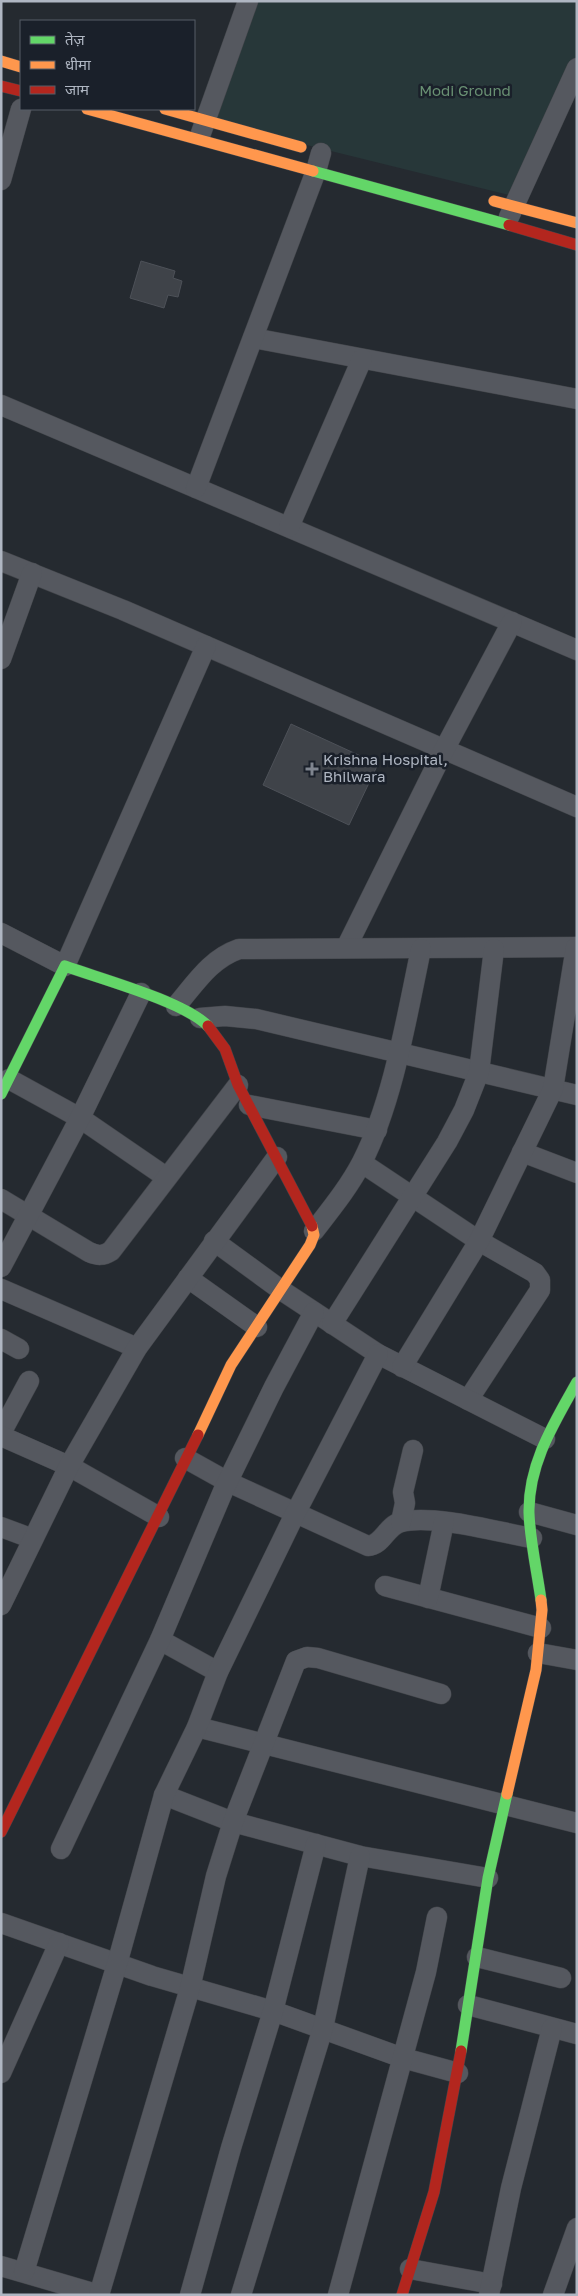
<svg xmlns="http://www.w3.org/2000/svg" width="578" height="2296" font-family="'Golos Text','Noto Sans Devanagari',sans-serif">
	<rect width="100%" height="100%" fill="#252a30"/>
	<path fill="#273739" d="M 252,1 L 577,1 L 577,65 L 517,197 L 206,120 Z"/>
	<g fill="#3f4349" stroke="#4d5158">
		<path d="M 141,261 L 175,271 L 173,278 L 182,281 L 178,297 L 168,295 L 164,308 L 130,298 Z"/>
		<path d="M 291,724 L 378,764 L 349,825 L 263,785 Z"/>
	</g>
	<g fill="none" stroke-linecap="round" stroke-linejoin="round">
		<g stroke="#414449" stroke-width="21">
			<g id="street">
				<path d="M 201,133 L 248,1"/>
				<path d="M 1,180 L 21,109"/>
				<path d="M 509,217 L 577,68"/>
				<path d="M 253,338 L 577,399"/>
				<path d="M 1,405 L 577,650"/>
				<path d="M 196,488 L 316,171 L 321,153"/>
				<path d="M 289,527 L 362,359"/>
				<path d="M 1,561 L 123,610 L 577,807"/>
				<path d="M 1,659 L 32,573"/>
				<path d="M 1,933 L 65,966 L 206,646"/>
				<path d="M 346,948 L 444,750 L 512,622"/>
				<path d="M 176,1006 C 195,984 210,959 239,949 L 577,947"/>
				<path d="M 200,1018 L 225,1016 L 256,1019 L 577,1095"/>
				<path d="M 9,1079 L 80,1118 L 166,1177"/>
				<path d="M 249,1105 L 377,1130"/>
				<path d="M 522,1152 L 577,1173"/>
				<path d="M 362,1163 L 479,1241 L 535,1273 L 540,1280 L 540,1290 L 468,1400"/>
				<path d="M 1,1199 L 89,1252 C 98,1256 103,1256 111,1251 L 238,1085"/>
				<path d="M 314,1231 C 331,1209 349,1187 362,1162 C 393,1102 407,1015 421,949"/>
				<path d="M 214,1241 L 281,1290 L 378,1354 L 545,1439"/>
				<path d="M 1,1267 L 80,1118 L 141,993"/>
				<path d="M 188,1278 L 257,1327"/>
				<path d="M 1,1289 L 137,1348"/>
				<path d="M 332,1324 L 447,1142 L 464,1110 L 479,1072 L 494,949"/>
				<path d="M 1,1339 L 19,1349"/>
				<path d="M 402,1367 L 479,1241 L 553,1089 L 576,947"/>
				<path d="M 1,1433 L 29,1381"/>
				<path d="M 1,1436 L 69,1466 L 159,1517"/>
				<path d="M 185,1458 L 228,1482 L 368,1546 C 383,1545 386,1526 401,1522 C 433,1514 498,1532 532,1538"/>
				<path d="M 529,1512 L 577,1525"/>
				<path d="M 401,1522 L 405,1503 L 403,1492 L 413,1450"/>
				<path d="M 1,1527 L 33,1539"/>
				<path d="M 385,1586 L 541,1628"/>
				<path d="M 428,1598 L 444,1522"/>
				<path d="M 1,1605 L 69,1466 L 137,1348 L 277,1157"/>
				<path d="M 160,1640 L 218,1672"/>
				<path d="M 538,1653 L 577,1660"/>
				<path d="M 197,1727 L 577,1823"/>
				<path d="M 164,1795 L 233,1822 L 360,1856 L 488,1878"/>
				<path d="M 61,1849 L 160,1640 L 224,1489 L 274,1387 L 314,1312"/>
				<path d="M 1,1923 L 152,1976 L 273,2011 L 403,2058 L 458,2073"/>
				<path d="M 477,1957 L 561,1978"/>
				<path d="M 468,2005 L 577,2034"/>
				<path d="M 1,2073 L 59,1943"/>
				<path d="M 1,2266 L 100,2295"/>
				<path d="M 410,2269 L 492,2284"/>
				<path d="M 24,2272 L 117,1964 L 164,1795 L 197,1727 L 218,1672 L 295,1514 L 378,1354"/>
				<path d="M 99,2295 L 190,1988 L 216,1876 L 233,1822 L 296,1661 L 307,1657 L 318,1658 L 441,1694"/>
				<path d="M 190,2295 L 231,2148 L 273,2011 L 316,1844"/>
				<path d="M 241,2295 L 323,2028 L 360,1856"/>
				<path d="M 338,2295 L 426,1972 L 437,1917"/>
				<path d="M 489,2295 L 511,2188 L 552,2028"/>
				<path d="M 553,2295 L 577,2228"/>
			</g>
		</g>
		<g stroke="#414449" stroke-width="12">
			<g id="fast">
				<path d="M 313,171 L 509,225"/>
				<path d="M 1,1094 L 65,966 C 101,979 183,1001 208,1026"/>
				<path d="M 541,1600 C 537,1571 530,1541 529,1513 C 528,1464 554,1423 577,1382"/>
				<path d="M 461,2051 L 488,1878 L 507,1794"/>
			</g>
		</g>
		<g stroke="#414449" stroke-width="12">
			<g id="slow">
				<path d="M 1,61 L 21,67"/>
				<path d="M 87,109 L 313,171"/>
				<path d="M 165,109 L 301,147"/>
				<path d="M 494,201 L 577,223"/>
				<path d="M 198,1435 L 231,1365 L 310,1245 L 314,1235 L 312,1226"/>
				<path d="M 507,1794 L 536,1670 L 542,1610 L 541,1600"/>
			</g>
		</g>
		<g stroke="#414449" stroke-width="12">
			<g id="jam">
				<path d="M 1,86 L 21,91"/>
				<path d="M 509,225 L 577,245"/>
				<path d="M 208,1026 L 225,1049 L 238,1085 L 312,1226"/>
				<path d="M 1,1832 L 198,1435"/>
				<path d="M 402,2295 L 434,2192 L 461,2051"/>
			</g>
		</g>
		<use href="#street" stroke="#55585f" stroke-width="20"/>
		<use href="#fast" stroke="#63d668" stroke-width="11"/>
		<use href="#slow" stroke="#ff974d" stroke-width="11"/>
		<use href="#jam" stroke="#b3261e" stroke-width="11"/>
	</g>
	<path fill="#7f858f" stroke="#1a202a" stroke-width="2" d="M309.5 761.5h5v5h5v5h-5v5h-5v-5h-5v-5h5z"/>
	<g text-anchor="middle" stroke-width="5" stroke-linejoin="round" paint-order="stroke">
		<g font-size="15" fill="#699073" stroke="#1a202a">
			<text x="465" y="96">Modi Ground</text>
		</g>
		<g font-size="15" fill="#afb6c2" stroke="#1a202a" text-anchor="start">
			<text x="323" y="765">Krishna Hospital,<tspan x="323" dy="17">Bhilwara</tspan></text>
		</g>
	</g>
	<rect width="578" height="2296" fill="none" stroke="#afb6c2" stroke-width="5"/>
	<rect x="20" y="20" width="175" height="90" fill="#1a202a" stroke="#565c67"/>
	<rect x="30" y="36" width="25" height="8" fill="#63d668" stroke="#565c67"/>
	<text x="65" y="45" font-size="15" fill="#afb6c2">तेज़</text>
	<rect x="30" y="61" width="25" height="8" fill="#ff974d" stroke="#565c67"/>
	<text x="65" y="70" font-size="15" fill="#afb6c2">धीमा</text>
	<rect x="30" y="86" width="25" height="8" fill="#b3261e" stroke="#565c67"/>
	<text x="65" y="95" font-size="15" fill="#afb6c2">जाम</text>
</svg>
